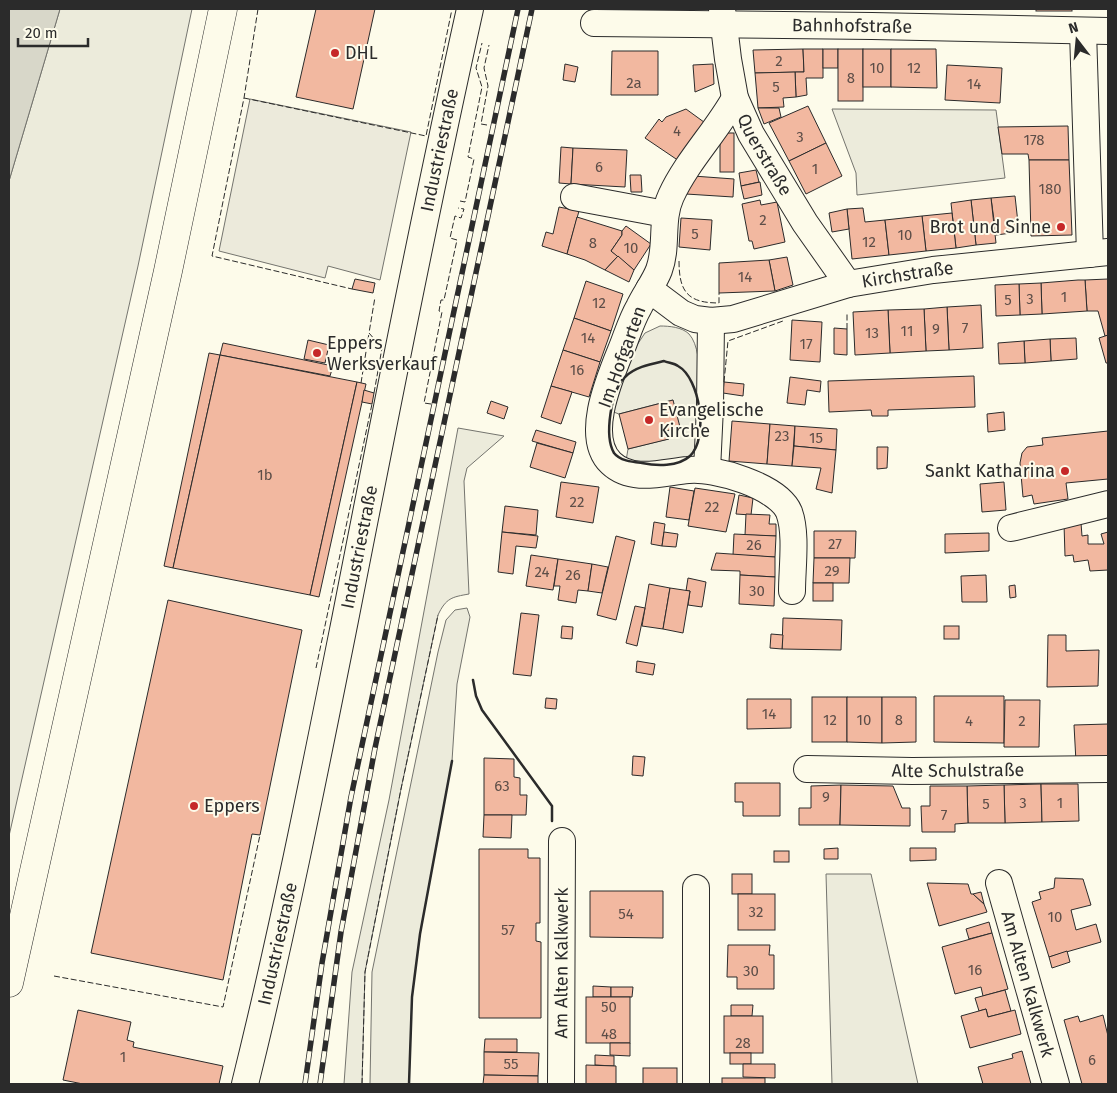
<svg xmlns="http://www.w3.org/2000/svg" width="1117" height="1093" font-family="'Fira Sans',sans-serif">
	<rect width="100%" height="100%" fill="#fdfbea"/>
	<g fill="#ecebdb" stroke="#74746e">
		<path d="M 60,9 L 192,9 L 138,266 L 9,836 L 9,181 Z"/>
		<path d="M 832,109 L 996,110 L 1005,178 L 857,195 L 856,173 Z"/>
		<path d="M 660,326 C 669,326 682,327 689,334 C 707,353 697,421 696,447 L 690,456 L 672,464 L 626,461 L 628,449 L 668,439 L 666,431 L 673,400 L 619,414 L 611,411 L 619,384 L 625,376 L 635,348 L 645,333 Z"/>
		<path d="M 458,428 L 504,436 L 467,468 L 464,481 L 469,594 C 452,597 446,598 438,615 L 401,789 L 365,972 L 362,1084 L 344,1084 L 352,972 L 389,800 Z"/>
		<path d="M 467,608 L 470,617 L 457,684 L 452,761 L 420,934 L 412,997 L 409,1084 L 370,1084 L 372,972 L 438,652 L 446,620 L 455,610 Z"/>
		<path d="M 826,874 L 871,874 L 918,1084 L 832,1084 Z"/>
	</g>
	<path fill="#eceadb" stroke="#74746e" d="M 250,99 L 411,132 L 380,280 L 328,266 L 325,278 L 219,251 Z"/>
	<path fill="#d8d7c9" stroke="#74746e" d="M 9,9 L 60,9 L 9,181 Z"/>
	<g fill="#f2b8a0" stroke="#2b2b2b">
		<path d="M 316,9 L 375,9 L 353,109 L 296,97 Z"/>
		<rect x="1036" y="9" width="36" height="2"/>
		<path d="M 803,49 L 804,72 L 755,73 L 753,50 Z"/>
		<path d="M 803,49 L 823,49 L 823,78 L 806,78 L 807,95 L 796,97 L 795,72 L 804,72 Z"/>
		<rect x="823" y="49" width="15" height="19"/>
		<rect x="838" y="49" width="25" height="52"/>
		<rect x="863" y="49" width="28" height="38"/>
		<path d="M 891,49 L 936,49 L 937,88 L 891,87 Z"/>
		<path d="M 612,51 L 658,51 L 658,95 L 611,95 Z"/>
		<path d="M 565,64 L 578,67 L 575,82 L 563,80 Z"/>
		<path d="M 713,64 L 714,84 L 695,92 L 693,65 Z"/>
		<path d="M 947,65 L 1002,68 L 1000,103 L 945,100 Z"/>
		<path d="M 795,72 L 796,97 L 783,98 L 784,107 L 758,108 L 755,73 Z"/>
		<path d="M 808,106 L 826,143 L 789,161 L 769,123 Z"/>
		<path d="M 758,108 L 779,108 L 781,117 L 764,124 Z"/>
		<path d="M 686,109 L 708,125 L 682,163 L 645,138 L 659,119 L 662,122 L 666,117 Z"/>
		<path d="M 1068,126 L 1069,160 L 1029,160 L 1028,154 L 1002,154 L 998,127 Z"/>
		<rect x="720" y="133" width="14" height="39"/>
		<path d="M 826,143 L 842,176 L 806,194 L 789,161 Z"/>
		<path d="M 561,147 L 573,148 L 571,184 L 559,183 Z"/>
		<path d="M 573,148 L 627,150 L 625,187 L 571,184 Z"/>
		<path d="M 1029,160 L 1069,160 L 1072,235 L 1031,236 Z"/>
		<path d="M 756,170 L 759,182 L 741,186 L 739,173 Z"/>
		<path d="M 630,175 L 641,175 L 642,192 L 631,192 Z"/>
		<path d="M 693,176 L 734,179 L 733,197 L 686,194 Z"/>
		<path d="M 760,182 L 762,195 L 744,199 L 741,186 Z"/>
		<path d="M 1015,196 L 1019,232 L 996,235 L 991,198 Z"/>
		<path d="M 991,198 L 996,243 L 976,245 L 971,200 Z"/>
		<path d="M 760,200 L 761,205 L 777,202 L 785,242 L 754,249 L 752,241 L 749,241 L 742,204 Z"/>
		<path d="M 971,200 L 976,245 L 956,248 L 951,203 Z"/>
		<path d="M 559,207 L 579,211 L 567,254 L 542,246 L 546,232 L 553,234 Z"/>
		<path d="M 863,208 L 865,222 L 885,220 L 889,255 L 852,259 L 847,209 Z"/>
		<path d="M 847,209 L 849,229 L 832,232 L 829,213 Z"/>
		<path d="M 952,213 L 956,248 L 926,251 L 922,216 Z"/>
		<path d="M 922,216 L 926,251 L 889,255 L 885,220 Z"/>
		<path d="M 577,217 L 622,231 L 622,235 L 611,251 L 618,256 L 605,270 L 585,260 L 567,254 Z"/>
		<path d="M 681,218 L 712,220 L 710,250 L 679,247 Z"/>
		<path d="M 626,226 L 651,244 L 634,270 L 611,251 L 622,235 L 622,231 Z"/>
		<path d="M 618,256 L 634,270 L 629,282 L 605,270 Z"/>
		<path d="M 787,257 L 793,285 L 775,291 L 769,260 Z"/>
		<path d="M 769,260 L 775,291 L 719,293 L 719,263 Z"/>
		<path d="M 355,279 L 375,283 L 373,293 L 352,289 Z"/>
		<path d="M 1108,279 L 1108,335 L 1105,336 L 1098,311 L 1087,311 L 1085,280 Z"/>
		<path d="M 1078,280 L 1085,280 L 1087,311 L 1042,314 L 1041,283 Z"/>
		<path d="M 586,281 L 623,294 L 611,331 L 574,318 Z"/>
		<path d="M 1041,283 L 1042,314 L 1020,315 L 1019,284 Z"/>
		<path d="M 1016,284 L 1019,284 L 1020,315 L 996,316 L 995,285 Z"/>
		<path d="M 981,305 L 983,348 L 949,350 L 947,307 Z"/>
		<path d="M 947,307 L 949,350 L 926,351 L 924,309 Z"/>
		<path d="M 924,309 L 926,351 L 890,353 L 888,310 Z"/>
		<path d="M 888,310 L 890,353 L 855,355 L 853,312 Z"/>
		<path d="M 574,318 L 611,331 L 600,362 L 563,350 Z"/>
		<path d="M 792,320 L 822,322 L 820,362 L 790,360 Z"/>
		<path d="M 834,328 L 847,329 L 847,355 L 834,354 Z"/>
		<path d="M 1108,335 L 1108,363 L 1106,363 L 1099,338 Z"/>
		<path d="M 1076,338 L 1077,359 L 1051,361 L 1050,339 Z"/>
		<path d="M 1050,339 L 1051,361 L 1025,363 L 1024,341 Z"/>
		<path d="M 308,340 L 329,345 L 325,363 L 304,359 Z"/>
		<path d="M 1024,341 L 1025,363 L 999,364 L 998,343 Z"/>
		<path d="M 223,343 L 333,366 L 330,376 L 220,355 Z"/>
		<path d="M 563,350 L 600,362 L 589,397 L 551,386 Z"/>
		<path d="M 209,353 L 220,355 L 173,568 L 164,566 Z"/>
		<path d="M 220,355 L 357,382 L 310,595 L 173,568 Z"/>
		<path d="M 974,376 L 975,407 L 888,410 L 888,416 L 872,416 L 871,410 L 829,412 L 828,381 Z"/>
		<path d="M 790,377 L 821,381 L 820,392 L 807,390 L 805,405 L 787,403 Z"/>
		<path d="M 357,382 L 366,384 L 319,597 L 310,595 Z"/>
		<path d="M 724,382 L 744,384 L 743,396 L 723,393 Z"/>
		<path d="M 551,386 L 572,392 L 561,424 L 541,417 Z"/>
		<path d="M 364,390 L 374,393 L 372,404 L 362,402 Z"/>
		<path d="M 673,400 L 680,427 L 666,431 L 669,439 L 628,449 L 619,414 Z"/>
		<path d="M 491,401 L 508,407 L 504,419 L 487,413 Z"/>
		<path d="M 1004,412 L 1005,430 L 988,432 L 987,414 Z"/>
		<path d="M 732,421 L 770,424 L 767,464 L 729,461 Z"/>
		<path d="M 770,424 L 795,426 L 792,466 L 767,464 Z"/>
		<path d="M 795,426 L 837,429 L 836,450 L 794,446 Z"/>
		<path d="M 536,430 L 576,442 L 573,453 L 532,441 Z"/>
		<path d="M 1108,431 L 1108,479 L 1066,483 L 1068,499 L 1034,504 L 1032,495 L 1023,497 L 1020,463 L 1022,453 L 1027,447 L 1043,445 L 1042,438 Z"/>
		<path d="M 537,443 L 573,453 L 565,478 L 530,467 Z"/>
		<path d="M 794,446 L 836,450 L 832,493 L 816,489 L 821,468 L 792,466 Z"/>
		<path d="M 877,447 L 888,447 L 887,468 L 877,469 Z"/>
		<path d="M 561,482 L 599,487 L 593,523 L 556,517 Z"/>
		<path d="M 1004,482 L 1006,510 L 982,512 L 980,484 Z"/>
		<path d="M 670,487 L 694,491 L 689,520 L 666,517 Z"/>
		<path d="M 695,488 L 735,494 L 726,532 L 688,526 Z"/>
		<path d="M 739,495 L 753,498 L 751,515 L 736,514 Z"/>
		<path d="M 505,506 L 538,510 L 536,535 L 502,532 Z"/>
		<path d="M 746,514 L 770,515 L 769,524 L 776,524 L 776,536 L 745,535 Z"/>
		<path d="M 654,522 L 665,524 L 662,546 L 651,544 Z"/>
		<path d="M 1081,523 L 1082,536 L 1088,535 L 1088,544 L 1104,544 L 1101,534 L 1108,532 L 1108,570 L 1090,571 L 1088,560 L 1074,562 L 1073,555 L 1065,556 L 1064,524 Z"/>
		<path d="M 814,531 L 856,531 L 855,558 L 814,558 Z"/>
		<path d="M 502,532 L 538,536 L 536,548 L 516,546 L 513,574 L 498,572 Z"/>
		<path d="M 664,532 L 678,534 L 676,547 L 662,546 Z"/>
		<path d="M 989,533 L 989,551 L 945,553 L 945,534 Z"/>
		<path d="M 734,534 L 776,536 L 775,557 L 733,555 Z"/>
		<path d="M 616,536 L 635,541 L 616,620 L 597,615 Z"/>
		<path d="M 716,553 L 775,557 L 775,577 L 740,575 L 740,571 L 711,570 Z"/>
		<path d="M 531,555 L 558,559 L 553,590 L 526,586 Z"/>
		<path d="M 814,558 L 850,558 L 849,583 L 813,583 Z"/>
		<path d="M 558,559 L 592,564 L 588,591 L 578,590 L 576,603 L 558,600 L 560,586 L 554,586 Z"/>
		<path d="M 592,564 L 608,567 L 602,593 L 588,591 Z"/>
		<path d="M 740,575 L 775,577 L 774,606 L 739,604 Z"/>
		<path d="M 986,575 L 987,602 L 962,602 L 961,576 Z"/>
		<path d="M 688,578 L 706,582 L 702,607 L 688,605 L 690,591 L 686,591 Z"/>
		<rect x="813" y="583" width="20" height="18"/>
		<path d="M 649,584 L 670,588 L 663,629 L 642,626 Z"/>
		<path d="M 1015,585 L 1016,597 L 1010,598 L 1009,586 Z"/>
		<path d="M 670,588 L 690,591 L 683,633 L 663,629 Z"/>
		<path d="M 168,600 L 302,630 L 260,835 L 252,834 L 223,980 L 91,953 Z"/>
		<path d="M 635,606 L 645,608 L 637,646 L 626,643 Z"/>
		<path d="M 521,613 L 539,615 L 531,676 L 513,674 Z"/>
		<path d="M 783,618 L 842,620 L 841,650 L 782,649 Z"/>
		<path d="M 562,626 L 573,627 L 572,639 L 561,638 Z"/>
		<rect x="944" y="626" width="15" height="13"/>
		<path d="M 771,634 L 783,635 L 782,649 L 770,648 Z"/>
		<path d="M 1048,635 L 1066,635 L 1066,651 L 1099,650 L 1098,686 L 1047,687 Z"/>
		<path d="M 637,661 L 655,664 L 653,675 L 636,672 Z"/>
		<path d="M 934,696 L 1004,696 L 1004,743 L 934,742 Z"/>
		<rect x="812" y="697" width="35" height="45"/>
		<path d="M 847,697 L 882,697 L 882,743 L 847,742 Z"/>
		<path d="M 882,697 L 916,697 L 916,742 L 882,743 Z"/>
		<path d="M 546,698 L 557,699 L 556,709 L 545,708 Z"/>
		<path d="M 747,699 L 791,699 L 791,728 L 747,729 Z"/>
		<path d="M 1005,700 L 1040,700 L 1039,747 L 1004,747 Z"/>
		<path d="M 1108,724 L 1108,762 L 1076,762 L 1074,725 Z"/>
		<path d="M 633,756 L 645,757 L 643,776 L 632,775 Z"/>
		<path d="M 484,758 L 514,759 L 514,777 L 520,778 L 520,795 L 527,795 L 526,815 L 484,815 Z"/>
		<path d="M 735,783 L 780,783 L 780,816 L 743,816 L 743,802 L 735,802 Z"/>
		<path d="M 1041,784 L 1042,822 L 1005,823 L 1004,785 Z"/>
		<path d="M 1041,784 L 1078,784 L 1079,821 L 1042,822 Z"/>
		<path d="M 841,785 L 840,825 L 799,825 L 799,808 L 811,808 L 811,786 Z"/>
		<path d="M 841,785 L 893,786 L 902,808 L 910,808 L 910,826 L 840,825 Z"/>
		<path d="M 1004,785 L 1005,823 L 968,823 L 967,786 Z"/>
		<path d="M 930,786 L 967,786 L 968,823 L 955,824 L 955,832 L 922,832 L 921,806 L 930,806 Z"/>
		<path d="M 484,815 L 512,815 L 511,838 L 483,837 Z"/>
		<path d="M 838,848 L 838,859 L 824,859 L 824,849 Z"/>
		<path d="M 910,848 L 936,848 L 936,860 L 910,861 Z"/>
		<path d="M 479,849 L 528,849 L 528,858 L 540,858 L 540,923 L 536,923 L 536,941 L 541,942 L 541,1018 L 479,1018 Z"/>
		<rect x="774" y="851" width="15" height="11"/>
		<rect x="732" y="874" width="20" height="20"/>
		<path d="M 1055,878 L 1083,879 L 1091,905 L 1071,910 L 1076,930 L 1096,924 L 1101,942 L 1049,957 L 1032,902 L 1041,899 L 1039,892 L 1054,888 Z"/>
		<path d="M 927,883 L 968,884 L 971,894 L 973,894 L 984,904 L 987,912 L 939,926 Z"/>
		<path d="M 590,891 L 663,891 L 663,938 L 590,937 Z"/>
		<path d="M 981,892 L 984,904 L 973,894 Z"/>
		<rect x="738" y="894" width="37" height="36"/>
		<path d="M 989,922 L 992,933 L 969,939 L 966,929 Z"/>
		<path d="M 992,933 L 1008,989 L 983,996 L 981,987 L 955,994 L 942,947 Z"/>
		<path d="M 728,945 L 770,945 L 769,955 L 774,955 L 774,989 L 737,989 L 737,977 L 727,977 Z"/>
		<path d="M 1067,951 L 1070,962 L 1052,968 L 1049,957 Z"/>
		<path d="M 593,986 L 611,987 L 611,997 L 593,997 Z"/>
		<path d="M 611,987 L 633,987 L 632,997 L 611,997 Z"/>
		<path d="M 1005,990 L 1011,1011 L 988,1017 L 986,1009 L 979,1011 L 975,998 Z"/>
		<rect x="586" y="997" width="44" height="46"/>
		<path d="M 731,1005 L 753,1005 L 752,1016 L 731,1016 Z"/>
		<path d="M 986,1009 L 988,1017 L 1015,1010 L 1021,1034 L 970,1048 L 961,1016 Z"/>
		<path d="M 78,1010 L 131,1022 L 127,1040 L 134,1042 L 133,1047 L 223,1066 L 219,1084 L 83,1084 L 63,1080 Z"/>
		<path d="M 1103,1015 L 1108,1036 L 1108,1084 L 1082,1084 L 1064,1020 L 1078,1016 L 1080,1022 Z"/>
		<rect x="724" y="1016" width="39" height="37"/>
		<path d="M 485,1039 L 517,1039 L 517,1052 L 484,1052 Z"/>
		<path d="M 610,1043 L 630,1043 L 630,1056 L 610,1055 Z"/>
		<path d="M 1022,1051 L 1031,1084 L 983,1084 L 978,1067 L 1013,1058 L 1012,1054 Z"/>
		<path d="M 484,1052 L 539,1053 L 538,1076 L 484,1075 Z"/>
		<rect x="730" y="1053" width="21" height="11"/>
		<path d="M 595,1055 L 614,1056 L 614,1066 L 595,1065 Z"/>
		<path d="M 743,1064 L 775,1064 L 775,1078 L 743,1077 Z"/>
		<path d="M 586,1065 L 616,1066 L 616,1084 L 586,1084 Z"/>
		<rect x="643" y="1068" width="34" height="16"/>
		<path d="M 484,1075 L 538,1076 L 538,1084 L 483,1084 Z"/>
		<rect x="722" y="1078" width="43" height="6"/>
	</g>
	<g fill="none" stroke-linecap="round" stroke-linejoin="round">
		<g stroke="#2b2b2b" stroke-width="28">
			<g id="minor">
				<path id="s1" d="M 722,9 L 728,59 L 735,98 L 751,134 L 805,223 L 848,284"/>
				<path id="s2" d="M 594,23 L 872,26 L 1108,31"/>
				<path d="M 1083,31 L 1090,254"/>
				<path d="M 735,98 C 716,132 687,161 671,196 C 660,220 668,246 659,270 C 654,283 645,294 639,307 C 632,319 628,332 623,345 C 611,375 583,436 611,463 C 632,483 664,472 688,470 C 714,467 778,486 789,512 C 797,533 792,568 792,591"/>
				<path d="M 574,197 L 665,214"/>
				<path id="s3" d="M 649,289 L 681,313 L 695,319 L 711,321 L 733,319 L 848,284 L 933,270 L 1108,252"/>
				<path d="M 707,470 L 710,407 L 711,321"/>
				<path d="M 1011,528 L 1108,504"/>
				<path id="s4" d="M 807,769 L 912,771 L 1108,769"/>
				<path id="s5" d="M 999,883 L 1056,1084"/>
				<path id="s6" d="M 245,1084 C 283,931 314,775 345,620 C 385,416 425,212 470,9"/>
				<path id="s7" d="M 561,1084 L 562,841"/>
				<path d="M 696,1084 L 696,888"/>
			</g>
		</g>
		<g stroke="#2b2b2b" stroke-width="29">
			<path id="major" d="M 9,983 L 168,271 L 223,9"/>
		</g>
		<use href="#minor" stroke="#fdfbea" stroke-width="26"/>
		<use href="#major" stroke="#fdfbea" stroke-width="28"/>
		<g stroke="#2b2b2b" stroke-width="5.5">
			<g id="rail">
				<path d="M 305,1084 L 322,963 L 351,797 L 518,9"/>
				<path d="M 320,1084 L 341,932 L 375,748 L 532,9"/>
			</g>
		</g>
		<use href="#rail" stroke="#fdfbea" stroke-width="4" stroke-dasharray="11" stroke-linecap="butt"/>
		<g stroke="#2b2b2b" stroke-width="1" stroke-dasharray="6 2.5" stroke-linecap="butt">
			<path d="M 258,9 L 244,98 L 212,256 L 352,289"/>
			<path d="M 244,98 L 426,136 L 452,9"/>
			<path d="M 487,125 L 481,124 L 488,86 L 484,68 L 489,45"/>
			<path d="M 460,201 L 465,202 L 474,159 L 468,157 L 482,87 L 476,68 L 482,43"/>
			<path d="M 679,261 C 679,292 688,303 719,303 L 719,293"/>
			<path d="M 847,329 L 847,312"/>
			<path d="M 724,382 L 728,341 L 783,321"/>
			<path d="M 361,383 L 369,333"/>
			<path d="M 374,393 L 382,348 L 369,333 L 375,297"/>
			<path d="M 431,404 L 424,403 L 442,312 L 439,311 L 441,300 L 444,300 L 457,240 L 450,238 L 455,216 L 461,218 L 464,209 L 458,208"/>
			<path d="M 316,668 L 372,404"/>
			<path d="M 54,976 L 223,1007 L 260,835"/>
			<path d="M 362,1084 L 365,972 L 401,789 L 438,615"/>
		</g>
		<g stroke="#2b2b2b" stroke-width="2.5">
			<path d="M 664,361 C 668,363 674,363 678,366 C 700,378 709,438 690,456 C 678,467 656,466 642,463 C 633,462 620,461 614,453 C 604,436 611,390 625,377 C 635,367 651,364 664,361 Z"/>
			<path d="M 473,680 L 476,696 L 482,710 L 552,806 L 552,821"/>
			<path d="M 409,1084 L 412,997 L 420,934 L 452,761"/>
		</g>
	</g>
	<g fill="#c62828" stroke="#fdfbea" stroke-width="2">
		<circle cx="335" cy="53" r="5"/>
		<circle cx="1061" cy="227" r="5"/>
		<circle cx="317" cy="353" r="5"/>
		<circle cx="649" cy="420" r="5"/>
		<circle cx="1065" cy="471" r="5"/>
		<circle cx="194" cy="806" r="5"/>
	</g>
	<g text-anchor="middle" stroke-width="4" stroke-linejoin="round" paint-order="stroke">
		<g font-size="15" fill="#5d4e48">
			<text x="779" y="66">2</text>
			<text x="877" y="73">10</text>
			<text x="914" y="73">12</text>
			<text x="851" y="83">8</text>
			<text x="634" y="88">2a</text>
			<text x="974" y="89">14</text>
			<text x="776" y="92">5</text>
			<text x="677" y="136">4</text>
			<text x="800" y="142">3</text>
			<text x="1034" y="145">178</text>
			<text x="599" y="172">6</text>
			<text x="815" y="174">1</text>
			<text x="1050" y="194">180</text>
			<text x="763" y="225">2</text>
			<text x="695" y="239">5</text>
			<text x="905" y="240">10</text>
			<text x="869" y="247">12</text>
			<text x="593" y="248">8</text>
			<text x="631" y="253">10</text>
			<text x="745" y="282">14</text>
			<text x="1064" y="302">1</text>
			<text x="1030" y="304">3</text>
			<text x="1008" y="305">5</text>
			<text x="599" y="308">12</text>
			<text x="965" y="333">7</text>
			<text x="936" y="334">9</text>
			<text x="907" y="336">11</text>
			<text x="872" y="338">13</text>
			<text x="588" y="343">14</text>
			<text x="806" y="349">17</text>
			<text x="577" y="375">16</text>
			<text x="782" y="441">23</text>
			<text x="816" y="443">15</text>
			<text x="265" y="480">1b</text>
			<text x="577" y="507">22</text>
			<text x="712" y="512">22</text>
			<text x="835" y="549">27</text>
			<text x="754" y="550">26</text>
			<text x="832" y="576">29</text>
			<text x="542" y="577">24</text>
			<text x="573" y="580">26</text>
			<text x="757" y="596">30</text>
			<text x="769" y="719">14</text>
			<text x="830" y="725">12</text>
			<text x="864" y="725">10</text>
			<text x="899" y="725">8</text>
			<text x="969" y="726">4</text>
			<text x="1022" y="726">2</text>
			<text x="502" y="791">63</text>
			<text x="826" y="802">9</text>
			<text x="1023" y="808">3</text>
			<text x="1060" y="808">1</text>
			<text x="986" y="809">5</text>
			<text x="944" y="820">7</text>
			<text x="756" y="917">32</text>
			<text x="626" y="919">54</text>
			<text x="1055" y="922">10</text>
			<text x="508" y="935">57</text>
			<text x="975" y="975">16</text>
			<text x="751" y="976">30</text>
			<text x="609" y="1012">50</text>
			<text x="609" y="1039">48</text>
			<text x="743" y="1048">28</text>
			<text x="123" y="1062">1</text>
			<text x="1092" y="1065">6</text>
			<text x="511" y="1069">55</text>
		</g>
		<g font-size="18" fill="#2b2b2b" stroke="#fdfbea">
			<text dy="6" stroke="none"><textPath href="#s2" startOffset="258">Bahnhofstraße</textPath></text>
			<text dy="6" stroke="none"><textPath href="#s6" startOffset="954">Industriestraße</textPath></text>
			<text dy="6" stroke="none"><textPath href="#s1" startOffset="154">Querstraße</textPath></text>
			<text dy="6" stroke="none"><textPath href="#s3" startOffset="274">Kirchstraße</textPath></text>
			<text transform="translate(622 357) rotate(-70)" y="6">Im Hofgarten</text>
			<text dy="6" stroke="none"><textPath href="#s6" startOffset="549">Industriestraße</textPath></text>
			<text dy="6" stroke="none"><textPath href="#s4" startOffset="151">Alte Schulstraße</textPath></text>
			<text dy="6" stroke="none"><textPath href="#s6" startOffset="144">Industriestraße</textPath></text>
			<text dy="6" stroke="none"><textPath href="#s7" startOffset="121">Am Alten Kalkwerk</textPath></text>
			<text dy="6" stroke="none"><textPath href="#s5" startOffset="105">Am Alten Kalkwerk</textPath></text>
		</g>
		<g font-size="18" fill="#2b2b2b" stroke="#fdfbea" text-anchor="start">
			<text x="345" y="59">DHL</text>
			<text x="1051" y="233" text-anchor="end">Brot und Sinne</text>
			<text x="327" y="349">Eppers<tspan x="327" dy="21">Werksverkauf</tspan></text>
			<text x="659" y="416">Evangelische<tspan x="659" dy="21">Kirche</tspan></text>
			<text x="1055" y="477" text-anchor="end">Sankt Katharina</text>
			<text x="204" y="812">Eppers</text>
		</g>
	</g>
	<rect width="1117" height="1093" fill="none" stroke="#2b2b2b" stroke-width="20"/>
	<g transform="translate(1077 40) rotate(344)" stroke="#fdfbea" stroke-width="4" paint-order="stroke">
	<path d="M0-4L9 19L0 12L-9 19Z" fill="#2b2b2b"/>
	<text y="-8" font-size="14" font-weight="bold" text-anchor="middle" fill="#2b2b2b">N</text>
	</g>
	<path d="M18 38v8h70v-8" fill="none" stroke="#2b2b2b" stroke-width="2.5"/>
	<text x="25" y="38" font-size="15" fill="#2b2b2b" stroke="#fdfbea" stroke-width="4" paint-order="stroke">20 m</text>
</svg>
